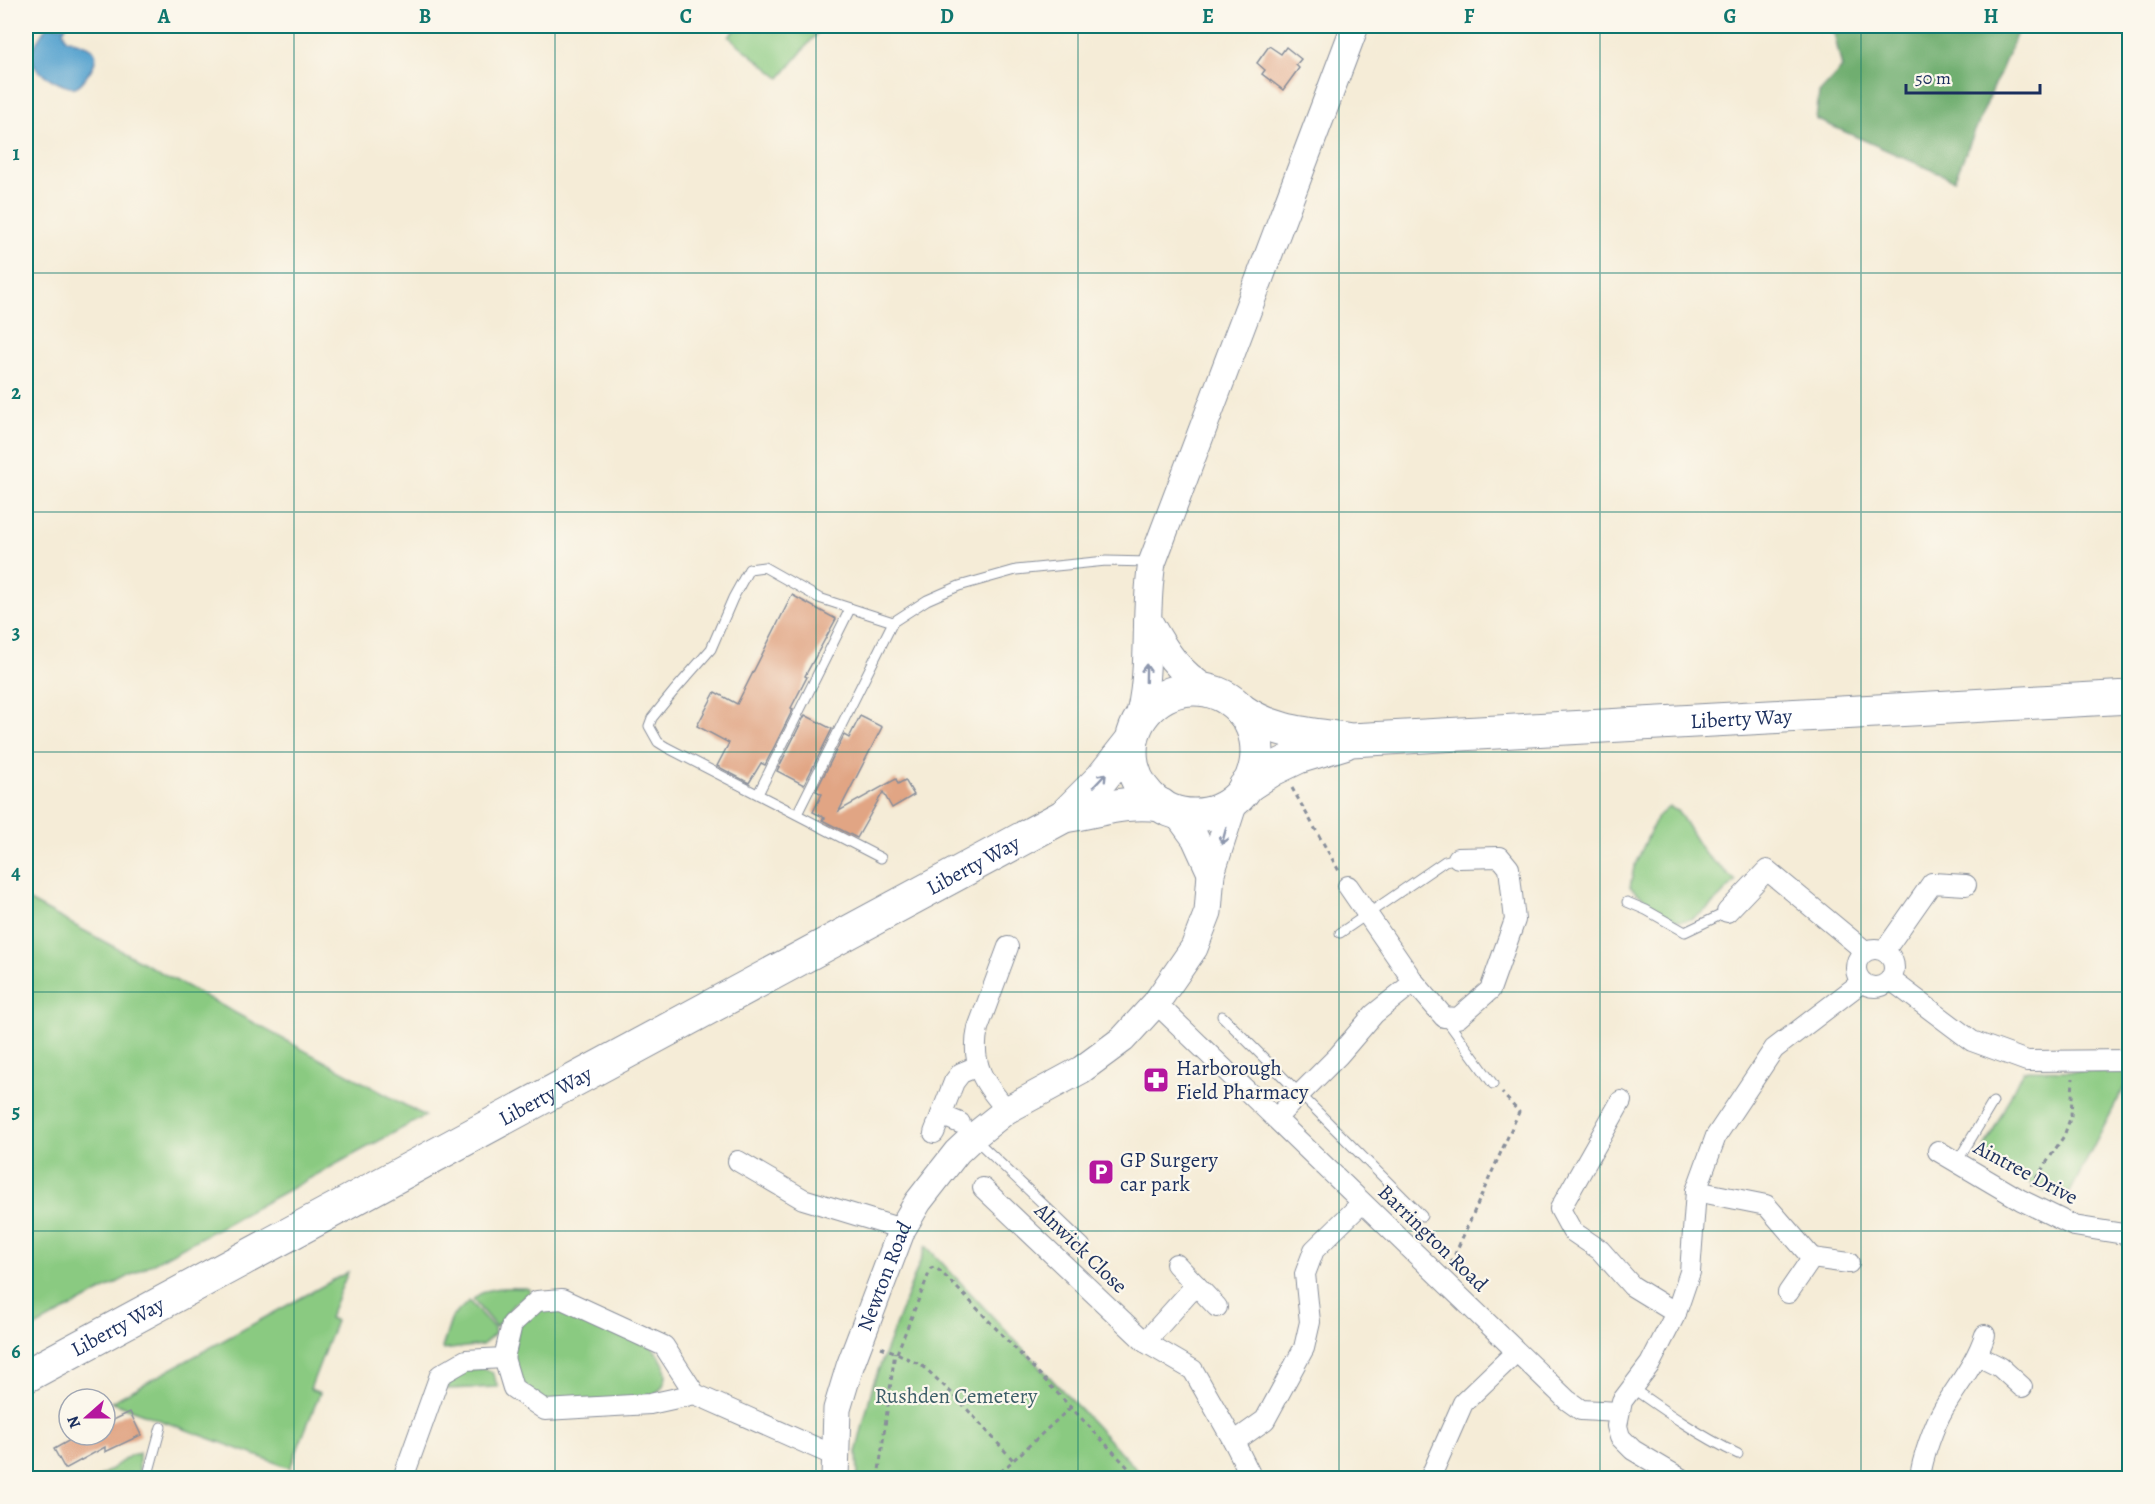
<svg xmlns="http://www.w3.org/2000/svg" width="2155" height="1504" font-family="Alegreya,serif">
	<rect width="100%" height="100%" fill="#fbf7ec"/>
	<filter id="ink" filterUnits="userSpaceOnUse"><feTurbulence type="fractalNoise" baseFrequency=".0167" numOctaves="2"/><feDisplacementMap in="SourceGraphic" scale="12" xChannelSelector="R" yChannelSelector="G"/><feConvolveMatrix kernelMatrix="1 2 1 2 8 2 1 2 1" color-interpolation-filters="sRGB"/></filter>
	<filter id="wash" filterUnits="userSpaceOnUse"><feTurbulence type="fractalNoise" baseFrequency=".008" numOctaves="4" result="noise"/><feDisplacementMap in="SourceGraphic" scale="24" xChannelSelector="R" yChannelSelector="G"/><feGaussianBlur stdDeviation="1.35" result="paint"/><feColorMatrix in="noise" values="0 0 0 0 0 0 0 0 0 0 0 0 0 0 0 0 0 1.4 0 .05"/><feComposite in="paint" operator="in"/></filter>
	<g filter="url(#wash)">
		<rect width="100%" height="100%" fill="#f5ecd7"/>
		<g fill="#8aca81" stroke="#527c70" stroke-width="1.5">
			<path d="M 738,26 L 823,26 L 780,78 L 729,37 Z"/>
			<path d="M 1669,807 L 1678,811 L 1704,853 L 1736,881 C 1722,894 1697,926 1676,920 C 1665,917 1640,895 1630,887 L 1634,867 L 1657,817 Z"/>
			<path d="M 26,899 L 425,1116 L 26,1332 Z"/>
			<path d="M 2023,1070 L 2129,1072 L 2129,1078 L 2066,1200 L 2052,1195 L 1992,1163 L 1984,1156 L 1984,1150 Z"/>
			<path d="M 926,1246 L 1145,1478 L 858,1478 L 857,1449 L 873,1384 Z"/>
			<path d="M 348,1272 L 329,1318 L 336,1321 L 310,1389 L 320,1393 L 290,1468 L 111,1402 Z"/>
			<path d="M 526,1288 L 530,1290 L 530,1293 L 513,1305 L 496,1327 L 473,1300 C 484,1285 509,1288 526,1288 Z"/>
			<path d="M 469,1301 L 494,1328 L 495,1334 L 482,1345 L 443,1350 L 442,1348 L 452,1317 Z"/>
			<path d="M 555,1304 L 653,1348 C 668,1366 673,1381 652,1397 L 550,1404 L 521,1387 L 510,1358 L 521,1321 L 530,1313 Z"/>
			<path d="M 482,1368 L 492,1372 L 498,1387 L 447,1389 C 454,1365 460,1370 482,1368 Z"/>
			<path d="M 139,1453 L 139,1478 L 98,1478 L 131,1455 Z"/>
		</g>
		<path fill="#6fae6f" stroke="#456e66" stroke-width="1.5" d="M 1822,26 L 2020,26 L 1954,180 L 1816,119 L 1819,93 L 1842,68 L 1834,33 Z"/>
		<path fill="#56a3cf" stroke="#386996" stroke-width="1.5" d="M 47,26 L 66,26 L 63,31 L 66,39 C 88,46 107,48 88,74 C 85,79 81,85 75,87 C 65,89 38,73 34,65 C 31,61 31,57 31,51 Z"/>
		<g id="blocks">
			<g fill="#e1a584">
				<path d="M 1269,46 L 1281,54 L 1286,47 L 1301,59 L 1296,65 L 1299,68 L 1283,90 L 1262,74 L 1265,70 L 1257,63 Z"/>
				<path d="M 792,595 L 836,619 L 805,676 L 807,677 L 791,708 L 793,709 L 765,765 L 761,763 L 749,783 L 717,766 L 729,743 L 697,726 L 715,692 L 737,704 Z"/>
				<path d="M 805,715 L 832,729 L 804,785 L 777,771 Z"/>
				<path d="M 860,716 L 882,727 L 839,811 L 896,779 L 898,784 L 905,780 L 914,795 L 892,808 L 883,792 L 857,838 L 822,820 L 825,818 L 813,812 L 822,794 L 816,791 L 844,735 L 849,738 Z"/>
				<path d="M 130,1412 L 141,1435 L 105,1452 L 105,1447 L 65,1469 L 54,1449 L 79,1435 L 105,1435 L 105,1424 Z"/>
			</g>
		</g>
	</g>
	<g filter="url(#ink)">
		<use href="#blocks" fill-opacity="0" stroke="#888e9a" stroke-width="1.5"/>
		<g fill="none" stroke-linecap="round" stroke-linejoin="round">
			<g stroke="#888e9a" stroke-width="11">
				<g id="lane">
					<path d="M 758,794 L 850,609"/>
					<path d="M 797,814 L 893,622 L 927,600 L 959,586 L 1016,570 L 1106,561 L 1149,562"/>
					<path d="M 881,858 L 666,747 L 658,742 L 649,726 L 652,718 L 674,691 L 711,649 L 733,598 L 749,569 L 764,567 L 819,598 L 893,622"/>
					<path d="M 1627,902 L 1646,910 L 1685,932 L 1727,912"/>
					<path d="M 1340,933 L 1445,861 L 1458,858"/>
					<path d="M 1222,1016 L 1422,1216"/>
					<path d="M 1445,1018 L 1493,1084"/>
					<path d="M 974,1138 L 1085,1244"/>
					<path d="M 1957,1162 L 1993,1102"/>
					<path d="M 1632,1388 C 1666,1412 1700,1436 1738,1454"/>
					<path d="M 150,1478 L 149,1471 L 161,1427"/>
				</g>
			</g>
			<g stroke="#888e9a" stroke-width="22">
				<g id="street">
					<path d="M 1348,886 L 1414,982 L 1444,1017 L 1458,1018 L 1490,990 L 1515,920 L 1509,868 L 1500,857 L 1458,858"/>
					<path d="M 1727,912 L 1767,870 L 1865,951"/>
					<circle cx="1875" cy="968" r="19"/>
					<path d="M 1885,950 L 1932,883 L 1966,885"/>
					<path d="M 1891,980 L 1972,1041 L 2027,1061 L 2130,1060"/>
					<path d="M 1156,1003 L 1567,1400 L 1581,1410 L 1619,1412"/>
					<path d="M 1621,1101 L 1560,1209 L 1572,1231 L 1600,1250 L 1632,1286 L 1676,1313"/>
					<path d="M 1007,1110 C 984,1083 970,1065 978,1028 L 1008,947"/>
					<path d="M 941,1115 L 960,1123"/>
					<path d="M 1276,1118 L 1338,1056 L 1374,1014 L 1414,982"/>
					<path d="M 934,1133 L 954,1082 L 961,1073 L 978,1066"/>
					<path d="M 1938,1151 L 2021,1200 L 2074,1226 L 2130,1235"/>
					<path d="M 738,1161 L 803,1199 L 902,1229"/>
					<path d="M 983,1188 L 1145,1342 L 1193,1370 L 1234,1442 L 1252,1478"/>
					<path d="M 1696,1191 L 1766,1205 L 1812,1258 L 1788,1293"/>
					<path d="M 1812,1258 L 1849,1263"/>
					<path d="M 1176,1264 L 1217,1307"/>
					<path d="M 1145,1342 L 1196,1285"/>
					<path d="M 1978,1356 L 2000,1367 L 2022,1387"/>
					<path d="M 504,1358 L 513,1388 L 545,1410 L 650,1404 L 695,1394"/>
					<path d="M 1234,1442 L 1265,1420 L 1304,1348 L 1310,1322 L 1305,1274 L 1314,1250 L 1362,1203"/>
					<path d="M 403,1478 L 440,1375 L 466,1360 L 504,1358 L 512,1324 L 537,1301 L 562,1299 L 664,1346 L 695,1394 L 835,1456"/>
					<path d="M 1430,1478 L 1463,1403 L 1516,1352"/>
					<path d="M 1680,1478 L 1633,1450 L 1620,1437 L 1617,1426 L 1622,1401 L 1650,1364 L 1676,1313 L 1690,1272 L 1696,1191 L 1716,1136 L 1774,1049 L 1862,982"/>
					<path d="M 1920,1478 C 1922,1459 1934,1425 1944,1408 C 1959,1383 1976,1363 1985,1335"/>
				</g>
			</g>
			<g stroke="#888e9a" stroke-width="29">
				<g id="secondary">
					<path d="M 1148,620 C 1165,651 1178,672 1208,690"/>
					<path d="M 1137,725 C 1153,672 1143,616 1152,563 L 1355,26"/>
					<path d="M 1176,812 L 1195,838 L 1211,873"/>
					<path id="s1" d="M 835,1478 L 837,1409 L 850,1366 L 902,1229 L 918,1202 L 957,1152 L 973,1137 L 1007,1110 L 1081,1070 L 1123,1039 L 1156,1003 L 1194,948 L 1208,912 L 1211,873 L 1235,799"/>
				</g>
			</g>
			<g stroke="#888e9a" stroke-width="35">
				<g id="highway">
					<circle cx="1194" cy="752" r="63"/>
					<path id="s2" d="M 1241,710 C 1276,734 1310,734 1351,740 L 2130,697"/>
					<path d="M 1245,787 L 1273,769 L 1298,757 L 1344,743"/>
					<path d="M 1064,816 L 1102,778 L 1132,740"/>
					<path id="s3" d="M 26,1376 L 1064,816 C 1100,811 1123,800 1161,805"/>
				</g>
			</g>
			<g stroke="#888e9a" stroke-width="3" stroke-dasharray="4.5 4.5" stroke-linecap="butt">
				<path d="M 1292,788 L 1339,871"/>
				<path d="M 2031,1186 L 2064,1136 L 2071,1116 L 2073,1078"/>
				<path d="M 1451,1263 L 1519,1112 L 1502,1093"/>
				<path d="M 881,1347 L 897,1353 L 924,1367 L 957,1398 L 1013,1460"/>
				<path d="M 897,1353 L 924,1286 L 931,1268 L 934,1267 L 940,1271 L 969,1300 L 1138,1478"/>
				<path d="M 878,1478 L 895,1352"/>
				<path d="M 994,1478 L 1071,1407"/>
			</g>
			<use href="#lane" stroke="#fff" stroke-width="9"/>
			<use href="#street" stroke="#fff" stroke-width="20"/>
			<use href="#secondary" stroke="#fff" stroke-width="27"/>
			<use href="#highway" stroke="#fff" stroke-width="33"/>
		</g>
		<defs><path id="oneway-shaft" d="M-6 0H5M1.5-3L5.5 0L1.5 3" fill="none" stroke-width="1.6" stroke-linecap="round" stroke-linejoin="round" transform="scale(1.5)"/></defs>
		<g stroke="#8d97ae">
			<use href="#oneway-shaft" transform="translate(1146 673) rotate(-89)"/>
			<use href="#oneway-shaft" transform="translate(1100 780) rotate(-47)"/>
			<use href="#oneway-shaft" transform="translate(1224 836) rotate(105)"/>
		</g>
	</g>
	<path fill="none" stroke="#0f766e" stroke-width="1.5" stroke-opacity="0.55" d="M 294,26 L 294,1478M 555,26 L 555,1478M 816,26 L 816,1478M 1078,26 L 1078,1478M 1339,26 L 1339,1478M 1600,26 L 1600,1478M 1861,26 L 1861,1478M 26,273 L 2130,273M 26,512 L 2130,512M 26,752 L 2130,752M 26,992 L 2130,992M 26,1231 L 2130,1231"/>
	<defs>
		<g id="pharmacy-square" transform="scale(1.35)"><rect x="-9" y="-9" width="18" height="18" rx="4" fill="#b5179e" stroke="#fbf7ec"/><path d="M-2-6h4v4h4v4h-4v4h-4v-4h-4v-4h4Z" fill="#fff"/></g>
		<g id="parking-square" transform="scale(1.35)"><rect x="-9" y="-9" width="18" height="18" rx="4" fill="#b5179e" stroke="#fbf7ec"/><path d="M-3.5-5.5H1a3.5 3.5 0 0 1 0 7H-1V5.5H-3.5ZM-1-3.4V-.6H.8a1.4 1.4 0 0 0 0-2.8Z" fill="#fff"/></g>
	</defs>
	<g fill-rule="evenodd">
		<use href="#pharmacy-square" x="1156" y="1080"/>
		<use href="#parking-square" x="1101" y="1172"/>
	</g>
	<g text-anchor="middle" stroke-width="4.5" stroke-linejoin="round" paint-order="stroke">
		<g font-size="21" fill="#1b2f5e" stroke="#fbf7ec">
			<text dy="7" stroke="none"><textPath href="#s2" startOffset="506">Liberty Way</textPath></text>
			<text dy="7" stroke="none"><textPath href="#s3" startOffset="1076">Liberty Way</textPath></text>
			<text dy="7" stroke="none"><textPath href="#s3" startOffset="590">Liberty Way</textPath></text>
			<text transform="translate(2026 1172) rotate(28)" y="7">Aintree Drive</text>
			<text transform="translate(1433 1238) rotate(44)" y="7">Barrington Road</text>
			<text transform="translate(1081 1248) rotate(44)" y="7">Alnwick Close</text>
			<text dy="7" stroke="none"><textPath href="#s1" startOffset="210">Newton Road</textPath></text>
			<text dy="7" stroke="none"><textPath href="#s3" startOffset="104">Liberty Way</textPath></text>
		</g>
		<g font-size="21" fill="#1b2f5e" stroke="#fbf7ec" text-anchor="start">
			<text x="1176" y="1075">Harborough<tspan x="1176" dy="24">Field Pharmacy</tspan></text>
			<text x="1120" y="1167">GP Surgery<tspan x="1120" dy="24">car park</tspan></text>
		</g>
		<g font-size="21" fill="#3c5e68" stroke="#fbf7ec">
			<text x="956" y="1403">Rushden Cemetery</text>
		</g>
	</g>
	<rect width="2155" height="1504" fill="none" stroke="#fbf7ec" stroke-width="66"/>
	<g transform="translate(87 1417) rotate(249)"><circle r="28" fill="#fbf7ec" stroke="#a1a7b3" stroke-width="1.5"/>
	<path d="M0-4.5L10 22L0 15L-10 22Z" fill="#b5179e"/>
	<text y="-9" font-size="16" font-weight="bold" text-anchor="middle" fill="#1b2f5e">N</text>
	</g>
	<path d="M1906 84v9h134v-9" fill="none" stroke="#1b2f5e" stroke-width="3"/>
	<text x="1915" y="84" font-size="18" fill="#1b2f5e" stroke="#fbf7ec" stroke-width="4.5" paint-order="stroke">50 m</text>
	<rect x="33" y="33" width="2089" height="1438" fill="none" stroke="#0f766e" stroke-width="2"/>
	<g font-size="20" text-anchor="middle" font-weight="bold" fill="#0f766e">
		<text x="164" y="23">A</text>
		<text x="425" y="23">B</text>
		<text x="686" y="23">C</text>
		<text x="947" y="23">D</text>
		<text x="1208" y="23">E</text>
		<text x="1469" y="23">F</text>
		<text x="1730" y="23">G</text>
		<text x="1991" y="23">H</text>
		<text x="16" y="160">1</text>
		<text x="16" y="399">2</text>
		<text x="16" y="639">3</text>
		<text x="16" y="879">4</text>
		<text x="16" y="1118">5</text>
		<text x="16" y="1358">6</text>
	</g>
</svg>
